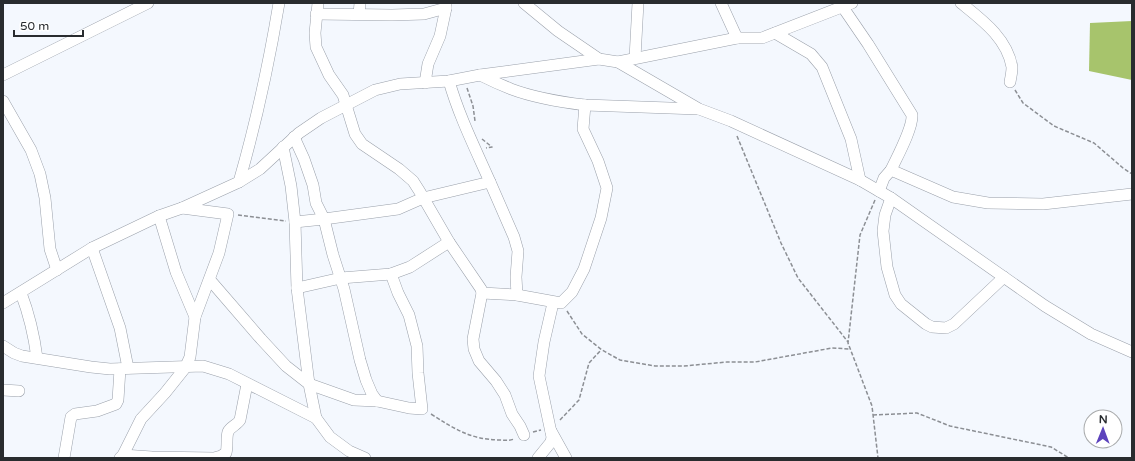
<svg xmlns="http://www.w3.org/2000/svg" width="1135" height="461" font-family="'Varela Round',sans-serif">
	<rect width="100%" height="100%" fill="#f4f8fe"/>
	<path fill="#a7c46c" d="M 1132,21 L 1132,80 L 1089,71 L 1090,23 Z"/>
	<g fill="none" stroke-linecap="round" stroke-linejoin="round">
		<g stroke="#9aa0aa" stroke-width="12">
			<g id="minor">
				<path d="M 318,3 L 315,33 L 316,47 L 329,75 L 343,95 L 355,134 L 362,144 L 399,169 L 413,181 L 420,192 L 449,242 L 481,289 L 482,293 L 473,339 L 474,349 L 479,361 L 496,381 L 505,395 L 512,414 L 520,426 L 524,435"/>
				<path d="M 524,3 L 558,31 L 599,59 L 618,62 L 699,109 L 731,121 L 860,180 L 891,198 L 1045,306 L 1091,334 L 1132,352"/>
				<path d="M 721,3 L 737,38"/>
				<path d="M 961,3 C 982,20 1007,38 1012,67 C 1012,71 1011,77 1010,82"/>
				<path d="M 842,6 L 868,44 L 912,115 C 913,128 897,157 891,170"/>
				<path d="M 316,14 L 392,15 L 424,14 L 446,8"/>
				<path d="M 359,14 L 360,3"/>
				<path d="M 775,33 L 811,54 L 822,67 L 851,139 L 860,180"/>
				<path d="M 635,58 L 638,3"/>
				<path d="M 618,62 L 737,38 L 762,38 L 852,3"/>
				<path d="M 3,75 L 148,3"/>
				<path d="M 480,75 C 490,80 501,85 511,89 C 535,98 560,102 585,105 L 698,109"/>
				<path d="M 425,83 L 428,64 L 440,36 L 446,8 L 446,3"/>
				<path d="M 3,101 L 31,150 L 40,174 L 45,198 L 50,249 L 57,270"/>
				<path d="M 294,137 L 304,159 L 313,185 L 316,203 L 324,219 L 333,255 L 344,289 L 360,360 L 366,380 L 372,394 L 377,401"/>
				<path d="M 283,147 L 291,186 L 295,222 L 297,288 L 309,384 L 354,400 L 377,401 L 409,408 L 422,409 L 418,373 L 417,346 L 409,315 L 398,293 L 391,274"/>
				<path d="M 239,182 C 256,123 269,63 279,3"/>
				<path d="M 490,182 L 514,237 L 518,251 L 516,277 L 517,295"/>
				<path d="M 879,191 L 884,178 L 891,170 L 953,197 L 988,203 L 1043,204 L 1132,194"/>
				<path d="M 891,198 L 885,215 L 883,231 L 887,267 L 895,295 L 901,304 L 926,324 L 932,327 L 946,328 L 954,324 L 1004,277"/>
				<path d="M 159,216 L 176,272 L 195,317"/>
				<path d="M 295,222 L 324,219 L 398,209 L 423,198 L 490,182 C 475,148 459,116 449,81"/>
				<path d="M 92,248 L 120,328 L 128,368"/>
				<path d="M 210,280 L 261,339 L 286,366 L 309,384 L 316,418 L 330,437 L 349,451 L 365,458"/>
				<path d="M 297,288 L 341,278 L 391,274 L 410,267 L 449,242"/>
				<path d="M 21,293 C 29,314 34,335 37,358"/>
				<path d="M 482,293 L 517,295 L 561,303 L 572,292 L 584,269 L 601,218 L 607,188 L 598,161 L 583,129 L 585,105"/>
				<path d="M 3,303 L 92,248 L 159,216 L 182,208 L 239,182 L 260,169 L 299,133 L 321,118 L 375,90 L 400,84 L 449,81 L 480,75 L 599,59"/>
				<path d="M 3,346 L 14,353 L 22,356 L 91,367 L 110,369 L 203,366 L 229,374 L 316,418"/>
				<path d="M 3,390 L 19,391"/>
				<path d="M 551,431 L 566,458"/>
				<path d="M 123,455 L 152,457 L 214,458 L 221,456 L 226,453 C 228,446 226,438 228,432 C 230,427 237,425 240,420 L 247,384"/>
				<path d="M 64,458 L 71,417 L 75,414 L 97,411 L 116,404 L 118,400 L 120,369"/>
				<path d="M 120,458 L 123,455 L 141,419 L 165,393 L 185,368 L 190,357 L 195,317 L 219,253 L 228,214 L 182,208"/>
				<path d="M 538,458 L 551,442 L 552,437 L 539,376 L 544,342 L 553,303"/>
			</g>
		</g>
		<g stroke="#8c8f94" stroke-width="1.5" stroke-dasharray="4 2" stroke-linecap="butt">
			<path d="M 467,88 L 473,106 L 475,121"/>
			<path d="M 1015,90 L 1023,103 L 1054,126 L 1094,143 L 1123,168 L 1132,174"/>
			<path d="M 737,136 L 781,243 L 798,278 L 848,342"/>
			<path d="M 482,139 L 492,147 L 486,148"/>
			<path d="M 875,200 L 860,235 L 848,343 L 872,406 L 878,458"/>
			<path d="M 238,215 L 286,221"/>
			<path d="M 567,311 L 582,334 L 602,350 L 620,360 L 655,366 L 684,366 L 727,362 L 755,362 L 832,348 L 850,349"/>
			<path d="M 431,414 C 455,429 469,439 499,440 C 504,440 509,441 514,439"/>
			<path d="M 873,415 L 917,413 L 950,426 L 1051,447 L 1069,458"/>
			<path d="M 560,420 L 579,400 L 589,363 L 601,350"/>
			<path d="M 533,432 L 541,430"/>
		</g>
		<use href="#minor" stroke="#fff" stroke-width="11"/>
	</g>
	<rect width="1135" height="461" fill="none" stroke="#292c2f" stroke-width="8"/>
	<g transform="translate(1103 429) rotate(1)"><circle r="19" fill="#ffffff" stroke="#a9abac"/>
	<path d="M0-3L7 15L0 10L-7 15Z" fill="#5c43bc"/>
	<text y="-6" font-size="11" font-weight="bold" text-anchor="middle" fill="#292c2f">N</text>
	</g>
	<path d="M14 30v6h69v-6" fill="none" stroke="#292c2f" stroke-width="2"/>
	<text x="20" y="30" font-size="12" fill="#292c2f" stroke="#ffffff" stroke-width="3" paint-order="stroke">50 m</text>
</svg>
